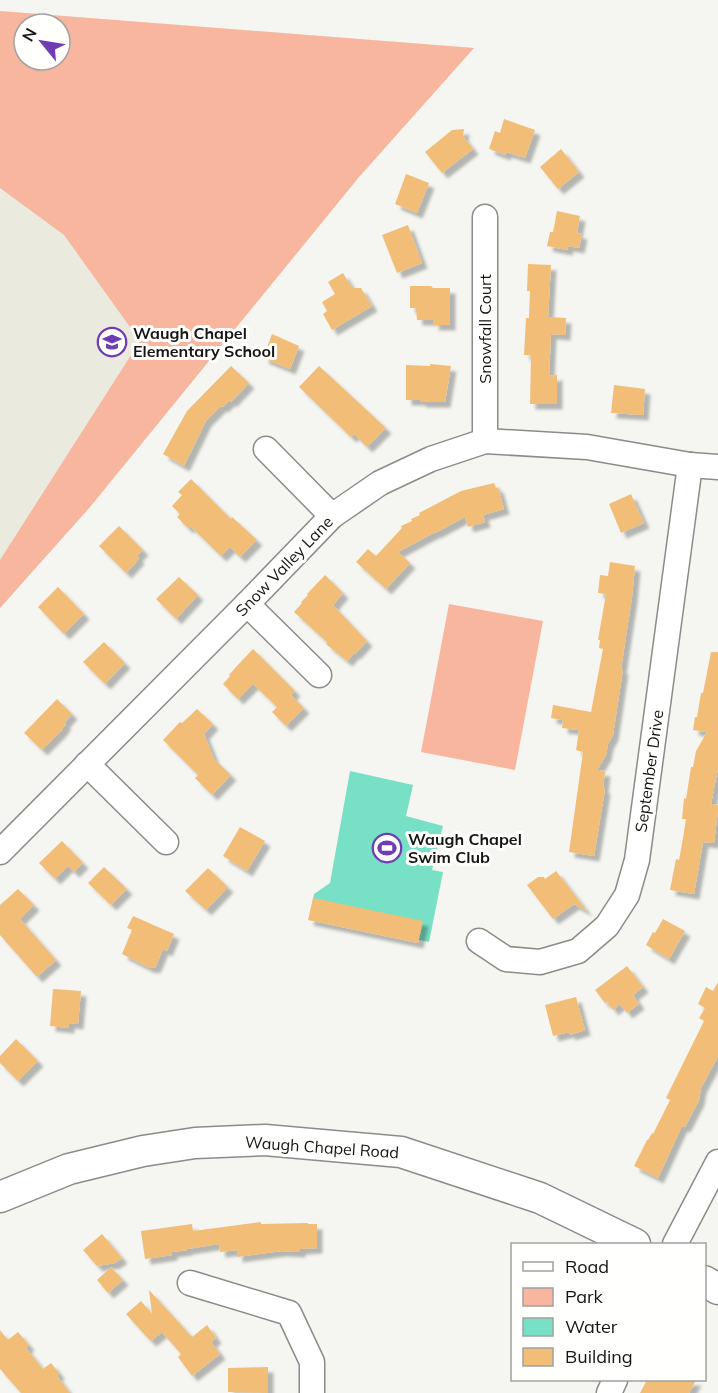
<svg xmlns="http://www.w3.org/2000/svg" width="718" height="1393" font-family="Mulish,sans-serif">
	<defs>
		<filter id="shadow"><feDropShadow dx="5.5" dy="5.5" stdDeviation="1.5" flood-color="#0004"/></filter>
	</defs>
	<rect width="100%" height="100%" fill="#f5f6f1"/>
	<path fill="#eaeade" fill-rule="evenodd" d="M 0,11 L 474,48 L 359,177 L 90,507 L 0,608 ZM 24,24 L 60,24 L 60,60 L 24,60 Z"/>
	<g fill="#f8b69f" fill-rule="evenodd">
		<path d="M 0,11 L 474,48 L 359,177 L 90,507 L 0,608 L 0,560 L 140,341 L 64,235 L 0,188 ZM 24,24 L 60,24 L 60,60 L 24,60 Z"/>
		<path d="M 449,604 L 543,621 L 515,770 L 421,752 Z"/>
	</g>
	<path fill="#78e0c5" d="M 350,771 L 413,785 L 406,816 L 443,826 L 432,870 L 443,872 L 429,942 L 310,916 L 314,894 L 330,883 Z"/>
	<g fill="#f1bd77" filter="url(#shadow)">
		<path d="M 504,119 L 535,130 L 525,158 L 506,152 L 505,155 L 489,149 L 495,131 L 500,133 Z"/>
		<path d="M 464,129 L 463,136 L 473,149 L 442,173 L 425,152 L 452,130 Z"/>
		<path d="M 561,149 L 579,172 L 558,189 L 540,167 Z"/>
		<path d="M 406,174 L 429,183 L 417,213 L 395,204 Z"/>
		<path d="M 557,211 L 580,216 L 577,233 L 582,234 L 579,248 L 568,246 L 567,250 L 547,246 L 550,232 L 553,232 Z"/>
		<path d="M 408,225 L 422,263 L 397,273 L 382,235 Z"/>
		<path d="M 528,264 L 551,265 L 548,317 L 566,318 L 565,335 L 551,334 L 549,376 L 557,375 L 557,404 L 530,404 L 531,355 L 524,355 L 526,318 L 529,318 L 530,291 L 527,291 Z"/>
		<path d="M 343,273 L 352,288 L 361,288 L 372,306 L 332,330 L 323,314 L 327,311 L 322,302 L 335,294 L 328,282 Z"/>
		<path d="M 410,286 L 431,286 L 433,288 L 450,288 L 450,325 L 433,325 L 434,320 L 417,320 L 416,308 L 410,308 Z"/>
		<path d="M 272,334 L 299,346 L 290,369 L 263,358 Z"/>
		<path d="M 430,364 L 451,366 L 445,402 L 421,402 L 420,400 L 406,400 L 406,365 L 430,366 Z"/>
		<path d="M 231,366 L 249,383 L 231,402 L 230,400 L 223,407 L 221,406 L 206,421 L 184,466 L 163,454 L 187,411 Z"/>
		<path d="M 319,366 L 386,428 L 367,447 L 354,434 L 351,437 L 299,387 Z"/>
		<path d="M 614,385 L 645,389 L 643,415 L 611,413 Z"/>
		<path d="M 191,479 L 231,519 L 232,517 L 257,540 L 240,557 L 230,547 L 221,556 L 190,526 L 188,528 L 177,517 L 180,514 L 172,506 L 182,495 L 178,492 Z"/>
		<path d="M 494,483 L 496,488 L 498,487 L 504,509 L 483,515 L 485,522 L 468,527 L 465,517 L 435,533 L 435,532 L 398,552 L 410,563 L 386,589 L 356,562 L 368,549 L 376,556 L 402,528 L 401,526 L 412,521 L 411,519 L 420,515 L 419,513 L 461,491 Z"/>
		<path d="M 631,494 L 644,523 L 621,533 L 609,504 Z"/>
		<path d="M 119,526 L 143,550 L 137,556 L 139,559 L 126,573 L 99,546 Z"/>
		<path d="M 610,562 L 635,566 L 632,597 L 621,669 L 623,669 L 613,735 L 608,744 L 606,755 L 597,770 L 605,771 L 603,788 L 605,789 L 594,856 L 569,852 L 583,752 L 576,750 L 579,730 L 562,728 L 563,720 L 551,718 L 553,705 L 591,712 L 603,649 L 599,648 L 600,640 L 598,640 L 606,594 L 598,593 L 600,575 L 608,576 Z"/>
		<path d="M 325,575 L 343,593 L 333,605 L 367,641 L 355,654 L 354,653 L 347,661 L 326,644 L 327,642 L 294,612 L 302,603 L 301,602 L 308,595 L 307,594 Z"/>
		<path d="M 179,577 L 198,595 L 176,619 L 156,599 Z"/>
		<path d="M 58,587 L 84,614 L 64,634 L 38,607 Z"/>
		<path d="M 104,642 L 125,663 L 105,684 L 83,662 Z"/>
		<path d="M 253,649 L 295,691 L 291,695 L 304,708 L 286,726 L 272,712 L 277,707 L 253,684 L 238,699 L 223,684 L 230,676 L 229,675 L 236,667 Z"/>
		<path d="M 711,652 L 718,652 L 718,768 L 711,804 L 718,805 L 718,810 L 714,843 L 703,842 L 694,894 L 670,890 L 676,859 L 679,860 L 683,838 L 686,819 L 682,819 L 684,798 L 686,799 L 691,767 L 693,767 L 696,751 L 707,732 L 693,730 L 695,717 L 697,717 L 701,693 L 703,693 Z"/>
		<path d="M 57,699 L 72,714 L 64,723 L 66,724 L 60,732 L 42,750 L 24,733 Z"/>
		<path d="M 197,709 L 213,724 L 204,734 L 214,759 L 231,775 L 212,795 L 195,778 L 198,775 L 163,740 L 180,722 L 182,723 Z"/>
		<path d="M 240,827 L 265,841 L 247,871 L 223,856 Z"/>
		<path d="M 62,841 L 83,863 L 74,872 L 68,866 L 55,879 L 39,863 Z"/>
		<path d="M 104,867 L 127,889 L 111,905 L 88,883 Z"/>
		<path d="M 208,868 L 228,887 L 206,910 L 185,891 Z"/>
		<path d="M 556,871 L 587,911 L 574,904 L 553,919 L 527,885 L 538,877 L 544,877 L 545,879 Z"/>
		<path d="M 18,889 L 34,905 L 20,919 L 56,960 L 37,977 L 0,935 L 0,905 Z"/>
		<path d="M 313,898 L 423,921 L 418,943 L 308,920 Z"/>
		<path d="M 133,916 L 174,934 L 167,951 L 163,949 L 155,968 L 152,967 L 150,968 L 122,954 L 132,930 L 127,928 Z"/>
		<path d="M 663,919 L 685,931 L 669,959 L 646,945 L 653,932 L 655,933 Z"/>
		<path d="M 627,966 L 643,987 L 633,995 L 639,1004 L 627,1013 L 620,1004 L 613,1010 L 607,1002 L 605,1003 L 595,990 Z"/>
		<path d="M 718,982 L 718,1056 L 701,1088 L 699,1100 L 685,1127 L 682,1126 L 658,1178 L 634,1166 L 647,1140 L 648,1140 L 652,1133 L 653,1134 L 670,1100 L 666,1098 L 704,1021 L 699,1018 L 705,1008 L 698,1004 L 706,987 L 713,991 Z"/>
		<path d="M 53,989 L 81,991 L 78,1024 L 69,1023 L 69,1028 L 50,1026 Z"/>
		<path d="M 576,997 L 585,1030 L 570,1035 L 569,1032 L 553,1036 L 545,1005 Z"/>
		<path d="M 16,1039 L 38,1061 L 18,1081 L 0,1063 L 0,1056 Z"/>
		<path d="M 261,1222 L 261,1224 L 308,1223 L 308,1224 L 317,1224 L 317,1248 L 300,1249 L 300,1252 L 281,1251 L 237,1257 L 237,1250 L 220,1252 L 219,1244 L 187,1249 L 187,1250 L 172,1252 L 172,1255 L 145,1259 L 141,1231 L 192,1224 L 193,1231 Z"/>
		<path d="M 102,1234 L 122,1258 L 115,1263 L 97,1266 L 83,1250 Z"/>
		<path d="M 111,1267 L 123,1280 L 108,1293 L 97,1280 Z"/>
		<path d="M 149,1290 L 192,1337 L 207,1325 L 216,1338 L 211,1342 L 220,1354 L 192,1376 L 178,1357 L 181,1354 L 162,1332 L 151,1341 L 145,1335 L 126,1314 L 141,1301 L 152,1314 Z"/>
		<path d="M 0,1330 L 8,1340 L 18,1332 L 29,1345 L 26,1348 L 43,1369 L 51,1363 L 59,1373 L 57,1376 L 70,1393 L 21,1393 L 0,1369 Z"/>
		<path d="M 268,1367 L 268,1393 L 228,1392 L 228,1368 Z"/>
		<path d="M 647,1380 L 696,1380 L 689,1393 L 640,1393 Z"/>
	</g>
	<g fill="none" stroke-linecap="round" stroke-linejoin="round">
		<g stroke="#8b8b87" stroke-width="27">
			<g id="minor">
				<path d="M 485,217 L 485,441"/>
				<path d="M 266,449 L 332,516"/>
				<path d="M 247,604 L 319,675"/>
				<path d="M 87,764 L 166,842"/>
				<path d="M 0,852 L 247,604 L 332,516 L 380,483 L 431,459 L 485,441 L 587,447 L 690,465 L 718,467"/>
				<path d="M 479,941 L 506,959 L 540,962 L 578,951 L 607,926 L 627,895 L 637,860 L 690,465"/>
				<path d="M 675,1244 L 718,1162"/>
				<path d="M 190,1283 L 289,1313 L 312,1362 L 312,1393"/>
				<path d="M 609,1393 L 615,1380"/>
			</g>
		</g>
		<g stroke="#8b8b87" stroke-width="33">
			<g id="major">
				<path d="M 0,1197 L 69,1169 L 143,1151 L 195,1143 L 265,1140 L 401,1152 L 540,1198 L 635,1244"/>
				<path d="M 704,1281 L 718,1289"/>
			</g>
		</g>
		<use href="#minor" stroke="#fff" stroke-width="24"/>
		<use href="#major" stroke="#fff" stroke-width="30"/>
	</g>
	<defs>
		<g id="school-ring" transform="scale(1.5)"><circle r="9.5" fill="#fffffe" stroke="#703cb3" stroke-width="1.5"/><path d="M0-5L7-2L0 1L-7-2ZM-4 1L0 2.5L4 1V4Q0 6-4 4Z" fill="#703cb3"/></g>
		<g id="stadium-ring" transform="scale(1.5)"><circle r="9.5" fill="#fffffe" stroke="#703cb3" stroke-width="1.5"/><path d="M0-5a6.5 5 0 1 0 0 10a6.5 5 0 1 0 0-10ZM-3.5-1.8h7v3.6h-7Z" fill="#703cb3"/></g>
	</defs>
	<g fill-rule="evenodd">
		<use href="#school-ring" x="112" y="342"/>
		<use href="#stadium-ring" x="387" y="848"/>
	</g>
	<g text-anchor="middle" stroke-width="6" stroke-linejoin="round" paint-order="stroke">
		<g font-size="16" fill="#151513" stroke="#fffffe">
			<text transform="translate(485 329) rotate(-90)" y="6">Snowfall Court</text>
			<text transform="translate(284 566) rotate(-46)" y="6">Snow Valley Lane</text>
			<text transform="translate(649 771) rotate(-82)" y="6">September Drive</text>
			<text transform="translate(322 1147) rotate(4)" y="6">Waugh Chapel Road</text>
		</g>
		<g font-size="16" font-weight="bold" fill="#151513" stroke="#fffffe" text-anchor="start">
			<text x="133" y="339">Waugh Chapel<tspan x="133" dy="18">Elementary School</tspan></text>
			<text x="408" y="845">Waugh Chapel<tspan x="408" dy="18">Swim Club</tspan></text>
		</g>
	</g>
	<rect x="511" y="1243" width="195" height="138" fill="#fffffe" stroke="#a1a1a0" stroke-width="1.5"/>
	<rect x="523" y="1262" width="30" height="9" fill="#ffffff" stroke="#a1a1a0" stroke-width="1.5"/>
	<text x="565" y="1273" font-size="18" fill="#151513">Road</text>
	<rect x="523" y="1288" width="30" height="18" fill="#f8b69f" stroke="#a1a1a0" stroke-width="1.5"/>
	<text x="565" y="1303" font-size="18" fill="#151513">Park</text>
	<rect x="523" y="1318" width="30" height="18" fill="#78e0c5" stroke="#a1a1a0" stroke-width="1.5"/>
	<text x="565" y="1333" font-size="18" fill="#151513">Water</text>
	<rect x="523" y="1348" width="30" height="18" fill="#f1bd77" stroke="#a1a1a0" stroke-width="1.5"/>
	<text x="565" y="1363" font-size="18" fill="#151513">Building</text>
	<g transform="translate(42 42) rotate(300)"><circle r="28" fill="#fffffe" stroke="#a1a1a0" stroke-width="1.5"/>
	<path d="M0-4.5L10 22L0 15L-10 22Z" fill="#703cb3"/>
	<text y="-9" font-size="16" font-weight="bold" text-anchor="middle" fill="#151513">N</text>
	</g>
</svg>
